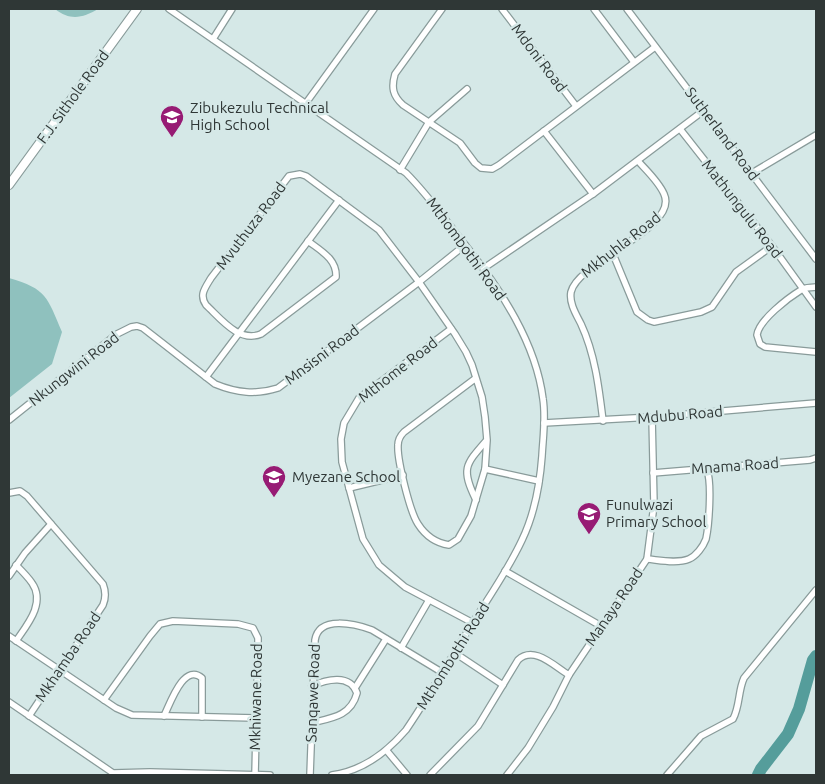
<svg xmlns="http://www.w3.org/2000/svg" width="825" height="784" font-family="Ubuntu,sans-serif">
	<rect width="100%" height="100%" fill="#d5e8e7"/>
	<g fill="#8fc1be">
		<path d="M 55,9 L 98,9 C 83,18 70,21 55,9 Z"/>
		<path d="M 9,278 C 47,289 47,297 62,332 L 52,364 L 9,398 Z"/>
	</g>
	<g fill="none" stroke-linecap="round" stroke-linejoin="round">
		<path stroke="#559d9b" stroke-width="12" d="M 758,775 L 761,769 L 788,734 L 799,709 L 813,660 L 816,656"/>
		<g stroke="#899b9a" stroke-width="8">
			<g id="street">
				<path d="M 169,9 L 406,173 C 429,196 446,221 466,246 C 501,290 536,343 543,399 C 546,418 543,437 542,456 C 540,483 534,515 522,540 C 508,570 489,597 472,624 C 450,660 429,696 406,730 C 387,752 362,771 332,775"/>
				<path d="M 442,9 L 395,74 C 391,88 393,96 403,105 L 460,143 L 475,163 L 481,168 L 492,169 L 499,165 L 655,47"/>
				<path d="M 502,9 L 576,106"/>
				<path d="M 594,9 L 634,62"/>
				<path d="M 627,9 L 816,259"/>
				<path d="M 213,39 L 232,9"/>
				<path d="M 306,103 L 374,9"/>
				<path d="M 680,129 L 772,246 L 816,307"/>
				<path d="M 544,131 L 593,194"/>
				<path d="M 400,170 L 429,122 L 467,89"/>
				<path d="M 752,173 L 816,135"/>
				<path d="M 308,241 C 321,251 337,259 336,277 L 261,334 C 239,343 221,319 206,305 C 199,295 205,288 211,278 L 289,176 L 300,174 L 306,176 L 379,230 L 419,282 L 455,334 L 466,352 L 472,365 L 482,397 L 485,417 L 487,440 L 485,469 L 471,516 L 458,539 L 449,545 C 436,543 425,535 418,524 C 410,512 397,460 398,445 C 398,440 400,436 404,432 L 476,378"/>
				<path d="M 613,254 L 637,312 L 648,320 L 654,322 L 701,312 L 712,307 L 736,272 L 772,246"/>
				<path d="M 484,268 L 593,194 L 703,111"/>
				<path d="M 816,287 C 811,288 805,287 801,290 C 788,298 759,320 757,335 L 760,344 L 765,347 L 816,352"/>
				<path d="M 451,329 L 359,398 L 344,423 L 341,439 L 342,462 L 363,539 L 379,565 L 405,587 L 473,623"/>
				<path d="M 206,377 L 339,200"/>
				<path d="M 9,420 L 117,334 L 131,327 L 137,326 L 143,328 L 215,384 C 237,393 256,395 278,388 L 419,282 L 465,245"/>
				<path d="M 603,421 C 599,388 595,354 581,324 C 576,314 569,303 571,292 C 578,261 680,228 664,194 C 659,182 647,171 638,161"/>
				<path d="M 544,423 L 652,417 L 816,403"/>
				<path d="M 485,469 L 539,481"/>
				<path d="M 653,473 L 810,460 L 816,458"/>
				<path d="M 349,488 L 403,475"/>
				<path d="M 9,493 L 20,491 L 27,496 L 103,584 C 106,592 106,598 103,605 L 29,716"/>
				<path d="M 476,500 C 461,469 465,465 486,441"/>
				<path d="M 647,559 C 659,560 677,564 689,559 C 696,556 703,547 706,539 C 709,525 712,483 707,470"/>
				<path d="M 505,571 L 601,626"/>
				<path d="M 9,576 L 25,553 L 51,524"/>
				<path d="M 9,636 L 116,708 L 132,715 L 255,718"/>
				<path d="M 16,641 C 27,625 46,603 32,583 C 28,577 22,571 16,565"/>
				<path d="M 401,648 L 429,600"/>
				<path d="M 455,653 L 503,685"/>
				<path d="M 355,688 L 386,639"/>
				<path d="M 104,700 L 150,636 L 160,624 L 173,621 L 238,624 L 253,628 L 258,638 L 258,646 L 255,775"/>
				<path d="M 9,702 L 113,773 L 150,772 L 270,775"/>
				<path d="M 164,716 C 170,704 184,662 202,678 L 202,717"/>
				<path d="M 311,723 C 332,718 351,716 357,693 C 350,674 327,679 312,686"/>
				<path d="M 387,751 L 407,775"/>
				<path d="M 310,775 L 315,640 C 319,615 355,624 372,630 L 443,673"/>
				<path d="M 430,775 L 478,726 L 518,660 C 534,645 554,666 569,675"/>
				<path d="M 507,775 L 528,748 L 553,707 L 569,675 L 647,559 L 654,505 L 652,417"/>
				<path d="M 667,775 L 701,736 L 733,719 C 740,706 738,691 744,678 L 816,590"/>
			</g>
		</g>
		<g stroke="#899b9a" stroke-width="10">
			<path id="secondary" d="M 9,185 L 137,9"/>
		</g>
		<use href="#street" stroke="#fff" stroke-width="5.5"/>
		<use href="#secondary" stroke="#fff" stroke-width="8"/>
	</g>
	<defs>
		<g id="school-pin" transform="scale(1.25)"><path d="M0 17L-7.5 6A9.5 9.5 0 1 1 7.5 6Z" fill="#971b74" stroke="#d5e8e7"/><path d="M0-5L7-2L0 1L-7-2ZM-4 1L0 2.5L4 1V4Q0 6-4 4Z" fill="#fff"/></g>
	</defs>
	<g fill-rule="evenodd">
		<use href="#school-pin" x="172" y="117"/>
		<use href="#school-pin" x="274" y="477"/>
		<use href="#school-pin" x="589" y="514"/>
	</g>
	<g text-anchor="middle" stroke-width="5" stroke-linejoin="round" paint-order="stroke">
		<g font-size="15" fill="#2f3736" stroke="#d5e8e7">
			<text transform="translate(539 58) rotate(53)" y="5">Mdoni Road</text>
			<text transform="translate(73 97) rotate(-54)" y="5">F.J. Sithole Road</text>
			<text transform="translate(722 134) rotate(53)" y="5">Sutherland Road</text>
			<text transform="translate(742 209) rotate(52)" y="5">Mathungulu Road</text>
			<text transform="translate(251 226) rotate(-53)" y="5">Mvuthuza Road</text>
			<text transform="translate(621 245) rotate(-38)" y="5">Mkhuhla Road</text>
			<text transform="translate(466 249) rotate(54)" y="5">Mthombothi Road</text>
			<text transform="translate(322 355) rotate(-37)" y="5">Mnsisni Road</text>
			<text transform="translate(74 369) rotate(-38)" y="5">Nkungwini Road</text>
			<text transform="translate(398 370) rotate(-38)" y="5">Mthome Road</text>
			<text transform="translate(680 415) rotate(-5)" y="5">Mdubu Road</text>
			<text transform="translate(735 466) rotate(-4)" y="5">Mnama Road</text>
			<text transform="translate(614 607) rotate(-56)" y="5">Manaya Road</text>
			<text transform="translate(453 656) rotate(-58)" y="5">Mthombothi Road</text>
			<text transform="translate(68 657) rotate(-56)" y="5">Mkhamba Road</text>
			<text transform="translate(313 693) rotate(-88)" y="5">Sanqawe Road</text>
			<text transform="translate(256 697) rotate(-89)" y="5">Mkhiwane Road</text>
		</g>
		<g font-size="15" fill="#2f3736" stroke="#d5e8e7" text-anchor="start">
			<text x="190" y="113">Zibukezulu Technical<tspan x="190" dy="17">High School</tspan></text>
			<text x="292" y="482">Myezane School</text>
			<text x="606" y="510">Funulwazi<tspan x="606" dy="17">Primary School</tspan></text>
		</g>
	</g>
	<rect width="825" height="784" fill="none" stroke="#2f3736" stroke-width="20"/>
</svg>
